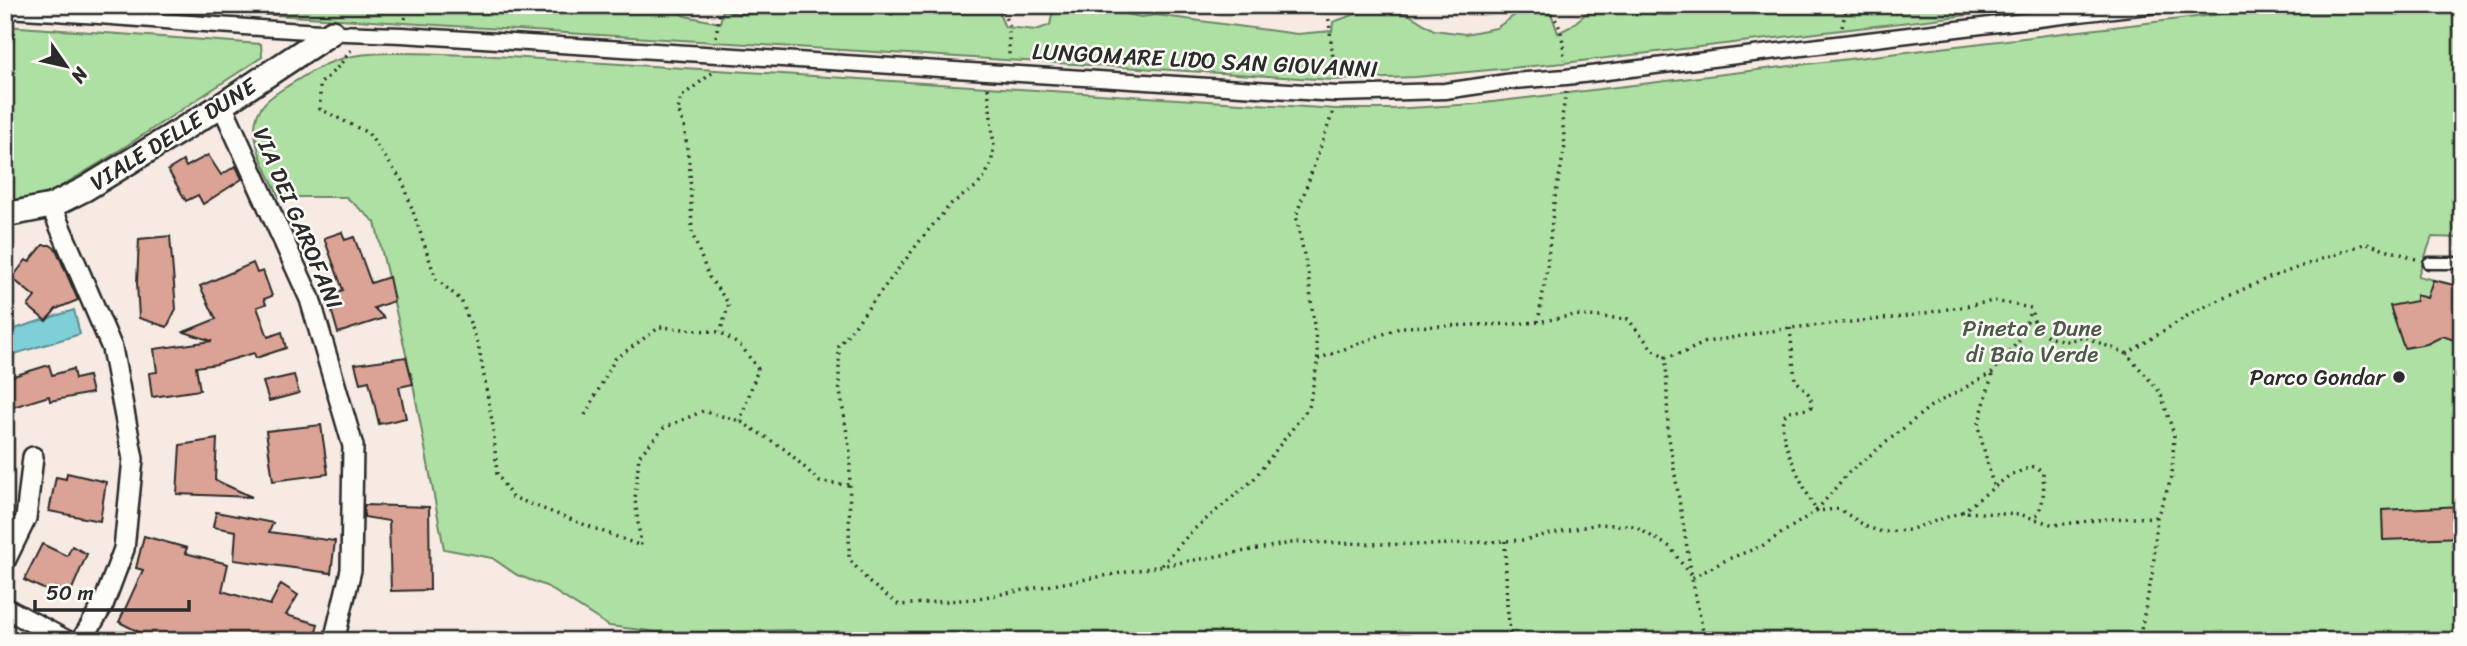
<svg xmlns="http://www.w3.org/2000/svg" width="2467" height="646" font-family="Sriracha,sans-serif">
	<rect width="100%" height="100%" fill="#f6eae3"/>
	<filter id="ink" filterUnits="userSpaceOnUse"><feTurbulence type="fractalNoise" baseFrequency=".0143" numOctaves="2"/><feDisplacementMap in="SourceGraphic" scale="14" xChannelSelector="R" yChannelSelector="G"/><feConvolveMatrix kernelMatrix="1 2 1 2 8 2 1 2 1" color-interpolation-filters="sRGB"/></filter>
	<g filter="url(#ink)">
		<g fill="#ade0a2" stroke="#6c8666" stroke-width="2">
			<path d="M 110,5 L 665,5 L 685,16 L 720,23 L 723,10 C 741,15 754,18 770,5 L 863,5 L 874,13 L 892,15 L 901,5 L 995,5 L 1005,27 L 1036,30 L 1050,25 L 1054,5 L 1099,5 L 1116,12 L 1141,17 L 1156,15 L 1297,34 L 1332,31 L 1333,22 L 1367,10 L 1388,10 L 1408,14 L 1434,30 L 1465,34 L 1496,28 L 1515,15 L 1522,5 L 1533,5 L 1552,16 L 1558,33 L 1570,27 L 1596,5 L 1636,5 L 1652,14 L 1669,15 L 1745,5 L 2053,5 L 1564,63 L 1416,77 L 1333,80 Z"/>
			<path d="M 2296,5 L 2462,5 L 2462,238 L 2432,237 L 2418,276 L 2462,287 L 2462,641 L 807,641 L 794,630 L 666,633 L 609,626 L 546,586 L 517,575 L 492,558 L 444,549 L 413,384 L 375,222 L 346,197 L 279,197 C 270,176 254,151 255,127 C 256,106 270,97 286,87 C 305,75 322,64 344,58 C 378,49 440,55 478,55 L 1336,109 L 1392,109 L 1476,104 Z"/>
			<path d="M 5,26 L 261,44 L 262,57 L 103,161 L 46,195 L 5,201 Z"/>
		</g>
		<path fill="#7fcfd8" stroke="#5d8d93" stroke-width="2" d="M 74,310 L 80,334 L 5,357 L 5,332 Z"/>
		<g fill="#dba395" stroke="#2b2b2b" stroke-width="2">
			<path d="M 208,155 L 221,175 L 236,166 L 242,179 L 203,204 L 198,195 L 186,201 L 168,170 L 183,161 L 186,167 Z"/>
			<path d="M 342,232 L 345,240 L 354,237 L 371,283 L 389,277 L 394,301 L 374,308 L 384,318 L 338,333 L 327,295 L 343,290 L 324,238 Z"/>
			<path d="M 170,236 L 176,309 L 167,327 L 139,318 L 137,283 L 139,239 Z"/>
			<path d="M 43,245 L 50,245 L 56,249 L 78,300 L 56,309 L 46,321 L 28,306 L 35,297 L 12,278 L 26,260 L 29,262 Z"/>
			<path d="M 253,263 L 257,273 L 263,271 L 272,296 L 264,299 L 266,304 L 257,307 L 268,337 L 282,332 L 286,348 L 256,358 L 254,353 L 217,364 L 196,367 L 200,390 L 152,397 L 149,373 L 157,372 L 154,349 L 212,341 L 184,332 L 216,319 L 200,286 Z"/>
			<path d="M 2433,280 L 2462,287 L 2462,343 L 2443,336 L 2427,344 L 2404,348 L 2390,306 L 2416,301 L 2416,295 L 2427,298 Z"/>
			<path d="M 406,357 L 413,384 L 399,387 L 406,418 L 379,424 L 369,381 L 360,383 L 355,364 Z"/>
			<path d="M 49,365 L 52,375 L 73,369 L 75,379 L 88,376 L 92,393 L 50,401 L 49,396 L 13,407 L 7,378 Z"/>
			<path d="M 294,375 L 299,393 L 269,401 L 263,382 Z"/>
			<path d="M 321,425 L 328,474 L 273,481 L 266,431 Z"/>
			<path d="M 217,439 L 215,480 L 252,497 L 177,494 L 180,445 Z"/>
			<path d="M 67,473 L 106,482 L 100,521 L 49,511 L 56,477 L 66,479 Z"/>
			<path d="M 364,505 L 429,507 L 430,590 L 391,591 L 389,521 L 364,517 Z"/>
			<path d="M 2462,506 L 2462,537 L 2383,540 L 2382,510 Z"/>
			<path d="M 216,512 L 273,523 L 269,532 L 335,541 L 331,573 L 234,560 L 236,531 L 213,527 Z"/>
			<path d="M 144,536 L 187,548 L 185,553 L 228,564 L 222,591 L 270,605 L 281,584 L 298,595 L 286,615 L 318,624 L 314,641 L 246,641 L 213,632 L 209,641 L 157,641 L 119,622 L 143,570 L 136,568 Z"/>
			<path d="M 42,544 L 67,556 L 72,546 L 87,554 L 70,594 L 55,587 L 52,593 L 24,580 Z"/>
		</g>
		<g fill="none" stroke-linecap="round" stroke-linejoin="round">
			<g stroke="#2b2b2b" stroke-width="15">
				<path id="service" d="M 2429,263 L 2462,263"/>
			</g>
			<g stroke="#2b2b2b" stroke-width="19">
				<path id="pedestrian" d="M 5,10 C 138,17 270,32 402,35 L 1336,94 L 1445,91 L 1513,81 L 1566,77 C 1762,52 1959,28 2156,5"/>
			</g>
			<g stroke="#2b2b2b" stroke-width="24">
				<g id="minor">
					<path d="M 222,105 L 310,299 L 353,446 L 351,570 L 334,641"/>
					<path d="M 51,206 L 112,348 L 133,459 L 124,549 L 103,605 L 81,641"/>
					<path d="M 5,561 L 26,518 L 33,457"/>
					<path d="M 5,608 L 67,641"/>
				</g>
			</g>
			<g stroke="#2b2b2b" stroke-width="28">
				<path id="tertiary" d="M 5,215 L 51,206 L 85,189 L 222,105 L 332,32"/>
			</g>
			<g stroke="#2b2b2b" stroke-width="3.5" stroke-dasharray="2 5" stroke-linecap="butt">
				<path d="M 1000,5 L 1009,26 L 1009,58"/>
				<path d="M 1540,5 C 1562,18 1563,37 1564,60"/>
				<path d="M 1328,12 L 1335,77"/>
				<path d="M 405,19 L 410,5"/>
				<path d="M 1842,27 L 1847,5"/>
				<path d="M 716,37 L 720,8 L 741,11 L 742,8"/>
				<path d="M 351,50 L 339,66 L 320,84 L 320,109 L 368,133 L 403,182 L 436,279 L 461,300 L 478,343 L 493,426 L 497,474 L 512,497 L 641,546 L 635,499 L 639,456 L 664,428 L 703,411 L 740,421 L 786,450 L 820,482 L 849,485"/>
				<path d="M 712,73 L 681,97 L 678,110 L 684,125 L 690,171 L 692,233 L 709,277 L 729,304 L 720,332"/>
				<path d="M 988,88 L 994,147 L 991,164 L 985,176 L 977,186 L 951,204 L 926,233 L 839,346 L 839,385 L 850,452 L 849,559 L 870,583 L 899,605 L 973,599 L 1297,542 L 1430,545 L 1523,540 L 1598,524 L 1634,526 L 1670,547 L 1692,578 L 1705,641"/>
				<path d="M 1538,322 L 1546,275 L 1554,203 L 1565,146 L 1562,117 L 1566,92"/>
				<path d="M 1790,328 L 1795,380 C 1804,388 1813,395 1811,407 C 1804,412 1793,407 1786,414 C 1771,429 1808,494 1816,511 L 1848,473 L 1931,406 L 1992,373 L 2022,337 L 2030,311"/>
				<path d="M 2127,354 L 2195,311 L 2266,279 L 2367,243 L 2416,259"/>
				<path d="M 1318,359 L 1402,327 L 1514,324 L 1538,322 L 1575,315 L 1628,319 L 1653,350 L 1666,357"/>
				<path d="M 1992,375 L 1978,426 L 1993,485"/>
				<path d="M 585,415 L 615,359 L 660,327 L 720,332 L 742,347 L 758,369 L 740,421"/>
				<path d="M 1962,512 L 2010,475 L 2035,466 L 2043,472 C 2044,489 2045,505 2034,519"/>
				<path d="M 1505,541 L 1507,604 L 1511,641"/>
				<path d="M 1162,565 L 1191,532 L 1253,480 L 1309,407 L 1318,359 L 1308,274 L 1296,216 L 1334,109"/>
				<path d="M 2134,641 L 2141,630 L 2153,570 L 2157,517 L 2172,477 L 2174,434 L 2160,392 L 2127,354 L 2085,337 L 2067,341 L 2051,338 L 2036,329 L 2031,308 L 1994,301 L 1902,317 L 1790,328 L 1706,342 L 1685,352 L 1666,357 L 1668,432 L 1692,578 L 1728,559 L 1762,546 L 1816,511 L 1839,509 L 1867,527 L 1882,532 L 1909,530 L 1962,512 L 2022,515 L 2054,525 L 2107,519 L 2157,517"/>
			</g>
			<use href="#service" stroke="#fdfcf7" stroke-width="10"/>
			<use href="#pedestrian" stroke="#fdfcf7" stroke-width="14"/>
			<use href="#minor" stroke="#fdfcf7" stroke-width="19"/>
			<use href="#tertiary" stroke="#fdfcf7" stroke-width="23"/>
		</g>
	</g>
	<circle fill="#2b2b2b" stroke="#fdfcf7" stroke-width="2.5" cx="2399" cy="377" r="7"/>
	<g text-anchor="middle" stroke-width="5" stroke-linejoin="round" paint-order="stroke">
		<g font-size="23" fill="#2b2b2b" stroke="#fdfcf7">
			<text transform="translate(1205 60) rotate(3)" y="8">LUNGOMARE LIDO SAN GIOVANNI</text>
			<text transform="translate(173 134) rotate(-32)" y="8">VIALE DELLE DUNE</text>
			<text transform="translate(298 218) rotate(67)" y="8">VIA DEI GAROFANI</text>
		</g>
		<g font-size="23" fill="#4c5849" stroke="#fdfcf7">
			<text x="2032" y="336">Pineta e Dune<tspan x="2032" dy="26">di Baia Verde</tspan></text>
		</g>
		<g font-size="23" fill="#2b2b2b" stroke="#fdfcf7" text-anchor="end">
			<text x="2385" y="385">Parco Gondar</text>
		</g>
	</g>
	<rect width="2467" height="646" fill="none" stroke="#fdfcf7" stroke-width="28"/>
	<rect x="14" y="14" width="2439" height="618" fill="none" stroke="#2b2b2b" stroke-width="2.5" filter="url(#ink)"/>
	<g transform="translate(66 66) rotate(124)" stroke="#fdfcf7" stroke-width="5" paint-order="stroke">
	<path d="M0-5L12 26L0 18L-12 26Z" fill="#2b2b2b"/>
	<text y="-10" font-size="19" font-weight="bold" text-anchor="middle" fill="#2b2b2b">N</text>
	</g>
	<path d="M35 600v10h154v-10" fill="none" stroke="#2b2b2b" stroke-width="3.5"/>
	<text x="46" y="600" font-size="21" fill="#2b2b2b" stroke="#fdfcf7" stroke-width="5" paint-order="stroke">50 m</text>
</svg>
